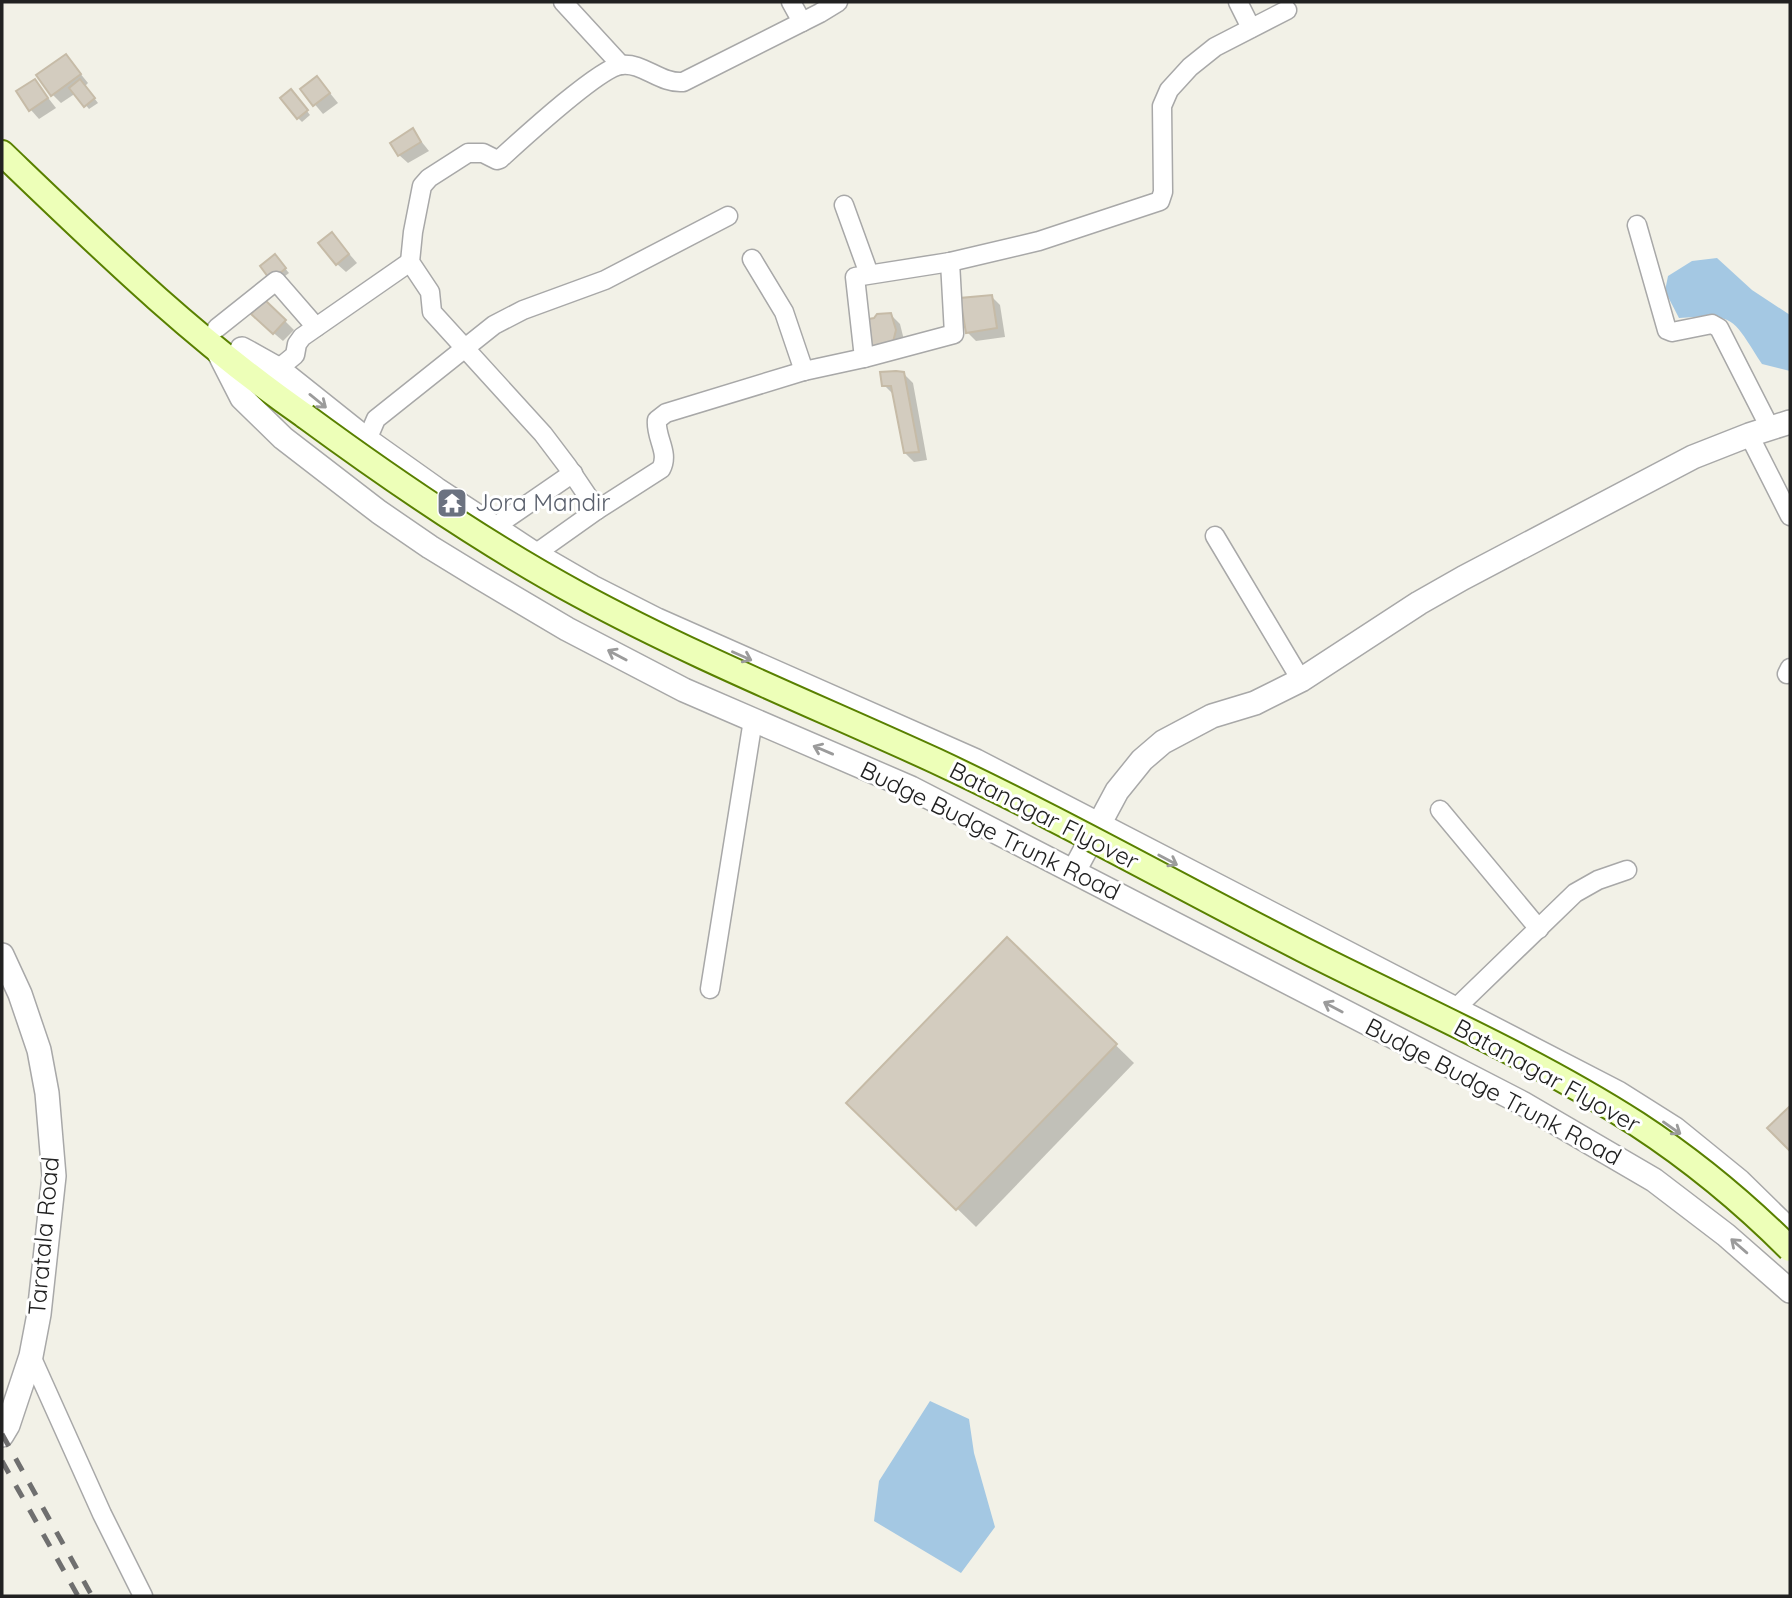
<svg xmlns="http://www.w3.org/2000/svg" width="1792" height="1598" font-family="Quicksand,sans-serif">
	<rect width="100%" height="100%" fill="#f2f1e7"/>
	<g fill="#a4c8e3">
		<path d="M 1717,258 L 1752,290 L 1790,315 L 1790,371 L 1762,364 C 1732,318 1736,313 1679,318 L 1665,291 L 1668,276 L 1692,261 Z"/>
		<path d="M 930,1401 L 969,1419 L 974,1453 L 995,1527 L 961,1573 L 874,1521 L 879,1481 Z"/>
	</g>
	<g fill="#0003">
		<path d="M 66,56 L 88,83 L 85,86 L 98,103 L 89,109 L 76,93 L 61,103 L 52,94 Z"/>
		<path d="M 35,81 L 56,108 L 39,119 L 31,110 Z"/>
		<path d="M 325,87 L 338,103 L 323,114 L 302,89 Z"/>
		<path d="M 295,95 L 310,115 L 302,122 L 298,118 Z"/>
		<path d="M 413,131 L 429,151 L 408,163 L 399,155 Z"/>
		<path d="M 332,234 L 357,263 L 346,272 L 337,264 Z"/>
		<path d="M 279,261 L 289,273 L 276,283 Z"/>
		<path d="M 991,296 L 1000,305 L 1005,337 L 976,341 L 967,332 Z"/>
		<path d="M 891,315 L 900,324 L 904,340 L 870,351 Z"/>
		<path d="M 285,321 L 294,330 L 283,341 L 262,323 Z"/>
		<path d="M 904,374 L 913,383 L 927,460 L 914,462 L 905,453 L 893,394 L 884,385 Z"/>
		<path d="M 1007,939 L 1134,1063 L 976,1227 L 849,1103 Z"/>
	</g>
	<g fill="#d3ccbf" stroke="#c6bba7" stroke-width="2">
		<path d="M 66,54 L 81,74 L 51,96 L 36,75 Z"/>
		<path d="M 317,76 L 330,93 L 313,106 L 300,89 Z"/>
		<path d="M 35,79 L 48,98 L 29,111 L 16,91 Z"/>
		<path d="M 80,79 L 95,98 L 84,107 L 69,88 Z"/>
		<path d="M 291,89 L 308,110 L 297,119 L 280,98 Z"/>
		<path d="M 413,128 L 421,142 L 398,156 L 390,143 Z"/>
		<path d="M 332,232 L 349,254 L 336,265 L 318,243 Z"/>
		<path d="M 275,254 L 286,268 L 271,281 L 260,266 Z"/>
		<path d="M 992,295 L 997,328 L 966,333 L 960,298 Z"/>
		<path d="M 265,300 L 286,320 L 273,334 L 251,314 Z"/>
		<path d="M 891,313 L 896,330 L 892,346 L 869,352 L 863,320 L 874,318 L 877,314 Z"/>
		<path d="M 896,371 L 904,372 L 919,452 L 904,453 L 891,386 L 882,386 L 880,372 Z"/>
		<path d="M 1007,937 L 1117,1044 L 956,1210 L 846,1103 Z"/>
		<path d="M 1790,1106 L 1790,1151 L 1767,1128 Z"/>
	</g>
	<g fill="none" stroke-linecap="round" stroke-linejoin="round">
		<g stroke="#a8a8a8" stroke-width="21">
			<g id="minor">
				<path d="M 563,2 L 621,65"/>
				<path d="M 791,2 L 802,22"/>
				<path d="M 1238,2 L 1251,28"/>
				<path d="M 844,205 L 869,274"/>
				<path d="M 1637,225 L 1667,330 L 1672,332 L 1712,324 L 1719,328 L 1770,428"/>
				<path d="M 752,259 L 784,312 L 804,371"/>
				<path d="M 217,328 L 276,281 L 316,327"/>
				<path d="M 864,358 L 855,277 L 950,262 L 1039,241 L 1160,201 L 1163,192 L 1162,106 L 1169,90 L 1190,67 L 1215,47 L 1287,10"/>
				<path d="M 278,369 L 295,355 L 297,344 L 302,337 L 410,262"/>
				<path d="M 1749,435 L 1790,516"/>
				<path d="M 367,440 L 376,419 L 494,325 L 523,310 L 605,280 L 728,216"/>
				<path d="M 597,510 L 568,467 L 543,434 L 432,312 L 430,292 L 410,262 L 413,232 L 422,186 L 429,178 L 468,153 L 483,153 L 497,160 L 500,159 C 521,140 598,69 621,65 C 643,62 660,84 683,82 L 820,13 L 838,2"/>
				<path d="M 493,528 L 573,473"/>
				<path d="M 1215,536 L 1301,680"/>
				<path d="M 535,554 L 597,510 L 661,469 C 670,452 655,438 657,420 L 666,413 L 804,371 L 864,358 L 954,334 L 950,262"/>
				<path d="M 1787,674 L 1790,668"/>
				<path d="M 1440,810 L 1539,929"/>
				<path d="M 710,989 L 753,720"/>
				<path d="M 1456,1008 L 1575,893 L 1598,880 L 1627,870"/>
				<path d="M 31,1356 L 102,1514 L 143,1596"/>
			</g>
		</g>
		<g stroke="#a8a8a8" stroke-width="26">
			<g id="tertiary">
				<path d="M 242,349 L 278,369 L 367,440 L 436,489 L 535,554 L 592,587 L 657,620 L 976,761 L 1618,1093 L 1675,1129 L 1739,1181 L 1790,1231"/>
				<path d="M 218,351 L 242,398 L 283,438 L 379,512 L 430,547 L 479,577 L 567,629 L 684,690 L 911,788 L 1522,1103 L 1654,1180 L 1726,1235 L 1790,1291"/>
				<path d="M 1074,871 L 1117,791 L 1142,760 L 1163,742 L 1212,716 L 1255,703 L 1301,680 L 1419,603 L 1463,578 L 1693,457 L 1749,435 L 1790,422"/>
				<path d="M 2,955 L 20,994 L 39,1050 L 47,1093 L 54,1176 L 39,1314 L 31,1356 L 8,1425 L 2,1435"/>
			</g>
		</g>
		<g stroke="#598000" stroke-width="28">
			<path id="secondary" d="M 2,153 C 98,245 195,340 305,416"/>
		</g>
		<use href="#minor" stroke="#fff" stroke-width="18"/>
		<use href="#tertiary" stroke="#fff" stroke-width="23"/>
		<use href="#secondary" stroke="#edffb8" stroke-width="24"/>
		<g stroke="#6f6f6f" stroke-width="5" stroke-dasharray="14 14" stroke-linecap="butt">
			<path d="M 2,1434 L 92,1596"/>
			<path d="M 2,1461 L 78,1596"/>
		</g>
		<g stroke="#598000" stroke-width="28" stroke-linecap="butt">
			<path id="secondary-bridge" d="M 305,416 C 392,480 482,542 578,594 C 694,657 816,706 936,761 C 1060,819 1180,887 1302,949 C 1414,1006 1531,1056 1637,1124 C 1692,1160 1744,1203 1790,1249"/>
		</g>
		<use href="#secondary-bridge" stroke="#edffb8" stroke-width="24"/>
	</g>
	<defs><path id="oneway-shaft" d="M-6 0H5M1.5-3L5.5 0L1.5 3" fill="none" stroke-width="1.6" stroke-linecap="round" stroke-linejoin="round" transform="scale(1.75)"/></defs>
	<g stroke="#9b9b9b">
		<use href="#oneway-shaft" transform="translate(318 401) rotate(39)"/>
		<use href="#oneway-shaft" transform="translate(617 655) rotate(-152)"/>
		<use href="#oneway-shaft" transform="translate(742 656) rotate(24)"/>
		<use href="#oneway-shaft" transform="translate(823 750) rotate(-157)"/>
		<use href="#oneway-shaft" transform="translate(1168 860) rotate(28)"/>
		<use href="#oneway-shaft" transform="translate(1333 1007) rotate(-152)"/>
		<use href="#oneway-shaft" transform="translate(1672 1128) rotate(35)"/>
		<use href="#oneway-shaft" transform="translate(1739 1246) rotate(-139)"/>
	</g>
	<defs>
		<g id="temple-square" transform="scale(1.575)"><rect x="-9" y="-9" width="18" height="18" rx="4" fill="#6b7280" stroke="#fff"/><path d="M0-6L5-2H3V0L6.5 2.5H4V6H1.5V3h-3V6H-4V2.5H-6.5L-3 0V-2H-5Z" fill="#fff"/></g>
	</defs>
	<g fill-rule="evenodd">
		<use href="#temple-square" x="452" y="503"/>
	</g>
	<g text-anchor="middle" stroke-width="6" stroke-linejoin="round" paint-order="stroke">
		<g font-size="24" fill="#5b616d" stroke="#fff" text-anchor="start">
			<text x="475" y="511">Jora Mandir</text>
		</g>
		<g font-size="24" fill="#212121" stroke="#fff">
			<text transform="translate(1044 816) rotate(27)" y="8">Batanagar Flyover</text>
			<text transform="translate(990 831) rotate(26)" y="8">Budge Budge Trunk Road</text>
			<text transform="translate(1547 1076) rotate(29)" y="8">Batanagar Flyover</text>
			<text transform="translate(1493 1092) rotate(28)" y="8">Budge Budge Trunk Road</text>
			<text transform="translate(44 1236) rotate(-85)" y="8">Taratala Road</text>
		</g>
	</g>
	<rect width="1792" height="1598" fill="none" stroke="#212121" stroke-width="7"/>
</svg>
